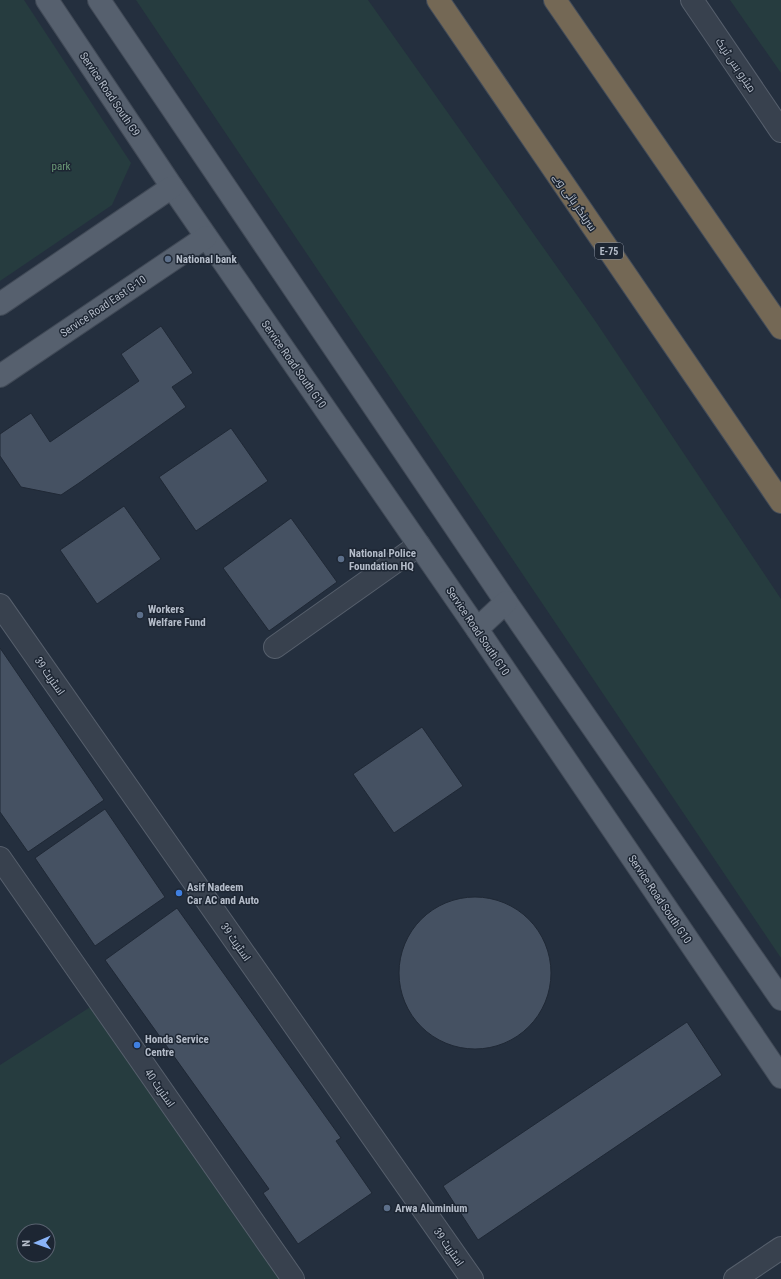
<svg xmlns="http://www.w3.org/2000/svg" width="781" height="1279" font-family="'Roboto Condensed',Cairo,sans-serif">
	<rect width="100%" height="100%" fill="#242f3e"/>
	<g fill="#263c3f" fill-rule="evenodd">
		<path d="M 0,0 L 24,0 L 131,163 L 112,205 L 0,281 Z"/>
		<path d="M 136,0 L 368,0 L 596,322 L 781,599 L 781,958 Z"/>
		<path d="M 730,0 L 781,0 L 781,73 Z"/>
		<path d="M 98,1002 L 283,1279 L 0,1279 L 0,1065 ZM 24,1231 L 48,1231 L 48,1255 L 24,1255 Z"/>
	</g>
	<g fill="#455162" stroke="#1f2835">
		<path d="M 161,326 L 193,373 L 172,387 L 186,407 L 79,483 L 61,495 L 21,487 L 0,456 L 0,434 L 31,413 L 50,442 L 139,381 L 121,354 Z"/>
		<path d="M 231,428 L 268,481 L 196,531 L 159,477 Z"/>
		<path d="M 124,506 L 161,559 L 97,604 L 60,550 Z"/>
		<path d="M 291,518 L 337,582 L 269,631 L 223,568 Z"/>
		<path d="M 0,648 L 104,800 L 28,852 L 0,812 Z"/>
		<path d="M 422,727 L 463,786 L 394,833 L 353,774 Z"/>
		<path d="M 105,809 L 165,897 L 95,946 L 35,858 Z"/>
		<circle cx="475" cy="973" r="76"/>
		<path d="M 177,908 L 341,1138 L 336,1141 L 372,1193 L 298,1244 L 263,1193 L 269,1189 L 105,960 Z"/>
		<path d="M 687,1022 L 722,1075 L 478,1240 L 443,1186 Z"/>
	</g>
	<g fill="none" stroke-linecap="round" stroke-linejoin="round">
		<g stroke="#565f6c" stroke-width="24">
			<g id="minor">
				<path d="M 692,0 L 781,131"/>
				<path d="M 0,605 L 472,1279"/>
				<path d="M 275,647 L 419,545"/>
				<path d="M 0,858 L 293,1279"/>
				<path d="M 735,1279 L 781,1248"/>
			</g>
		</g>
		<g stroke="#414a57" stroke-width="24">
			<g id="major">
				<path d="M 47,0 L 172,187 L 477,629 L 781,1077"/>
				<path d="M 99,0 L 506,602 L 781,999"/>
				<path d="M 0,304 L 172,187"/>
				<path d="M 0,376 L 206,237"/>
				<path d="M 477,629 L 506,602"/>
			</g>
		</g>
		<g stroke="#434c59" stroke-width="24">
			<g id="highway">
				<path d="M 438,0 L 781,502"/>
				<path d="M 555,0 L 781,328"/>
			</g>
		</g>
		<use href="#minor" stroke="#38414e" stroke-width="22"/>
		<use href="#major" stroke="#56606e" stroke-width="22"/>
		<use href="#highway" stroke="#746855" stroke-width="22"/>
	</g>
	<g fill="#5c6f8a" stroke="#1d2633" stroke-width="1.5">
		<circle cx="168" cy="259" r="4"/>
		<circle cx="341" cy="559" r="4"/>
		<circle cx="140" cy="615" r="4"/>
		<circle cx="387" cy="1208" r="4"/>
	</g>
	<g fill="#3f7fe0" stroke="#1d2633" stroke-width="1.5">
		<circle cx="179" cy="893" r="4"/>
		<circle cx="137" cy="1045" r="4"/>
	</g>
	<g text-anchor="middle" stroke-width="3" stroke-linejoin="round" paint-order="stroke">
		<rect fill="#1d2633" stroke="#878f9c" stroke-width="1" x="595" y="243" width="28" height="16" rx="3"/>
		<g font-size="10" font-weight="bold" fill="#b4bcc9">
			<text x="609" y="255">E-75</text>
		</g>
		<g font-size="11" fill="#b4bcc9" stroke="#1d2633">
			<text transform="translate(736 65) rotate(56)" y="4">میٹرو بس ٹریک</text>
			<text transform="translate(110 94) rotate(56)" y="4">Service Road South G9</text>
			<text transform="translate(575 202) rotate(55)" y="4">سرینگر ہائی وے</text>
			<text transform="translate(103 306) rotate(-34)" y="4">Service Road East G-10</text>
			<text transform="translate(294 364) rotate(55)" y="4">Service Road South G10</text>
			<text transform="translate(478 631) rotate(56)" y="4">Service Road South G10</text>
			<text transform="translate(50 676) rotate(55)" y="4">اسٹریٹ 39</text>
			<text transform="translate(660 899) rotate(56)" y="4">Service Road South G10</text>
			<text transform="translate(236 942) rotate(55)" y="4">اسٹریٹ 39</text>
			<text transform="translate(160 1088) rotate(55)" y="4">اسٹریٹ 40</text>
			<text transform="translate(449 1247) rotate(55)" y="4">اسٹریٹ 39</text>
		</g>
		<g font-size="11" fill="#6b9a76" stroke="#1d2633">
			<text x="61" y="170">park</text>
		</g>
		<g font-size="11" font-weight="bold" fill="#b4bcc9" stroke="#1d2633" text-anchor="start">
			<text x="176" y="263">National bank</text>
			<text x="349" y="557">National Police<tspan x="349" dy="13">Foundation HQ</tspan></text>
			<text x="148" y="613">Workers<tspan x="148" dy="13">Welfare Fund</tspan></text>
			<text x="187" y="891">Asif Nadeem<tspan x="187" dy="13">Car AC and Auto</tspan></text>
			<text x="145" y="1043">Honda Service<tspan x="145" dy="13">Centre</tspan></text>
			<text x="395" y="1212">Arwa Aluminium</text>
		</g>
	</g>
	<g transform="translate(36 1243) rotate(268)"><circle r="19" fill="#1d2633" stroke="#59626f"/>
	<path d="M0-3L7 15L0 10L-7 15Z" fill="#8ab4f8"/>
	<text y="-6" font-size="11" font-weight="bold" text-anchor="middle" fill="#b4bcc9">N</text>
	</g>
</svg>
